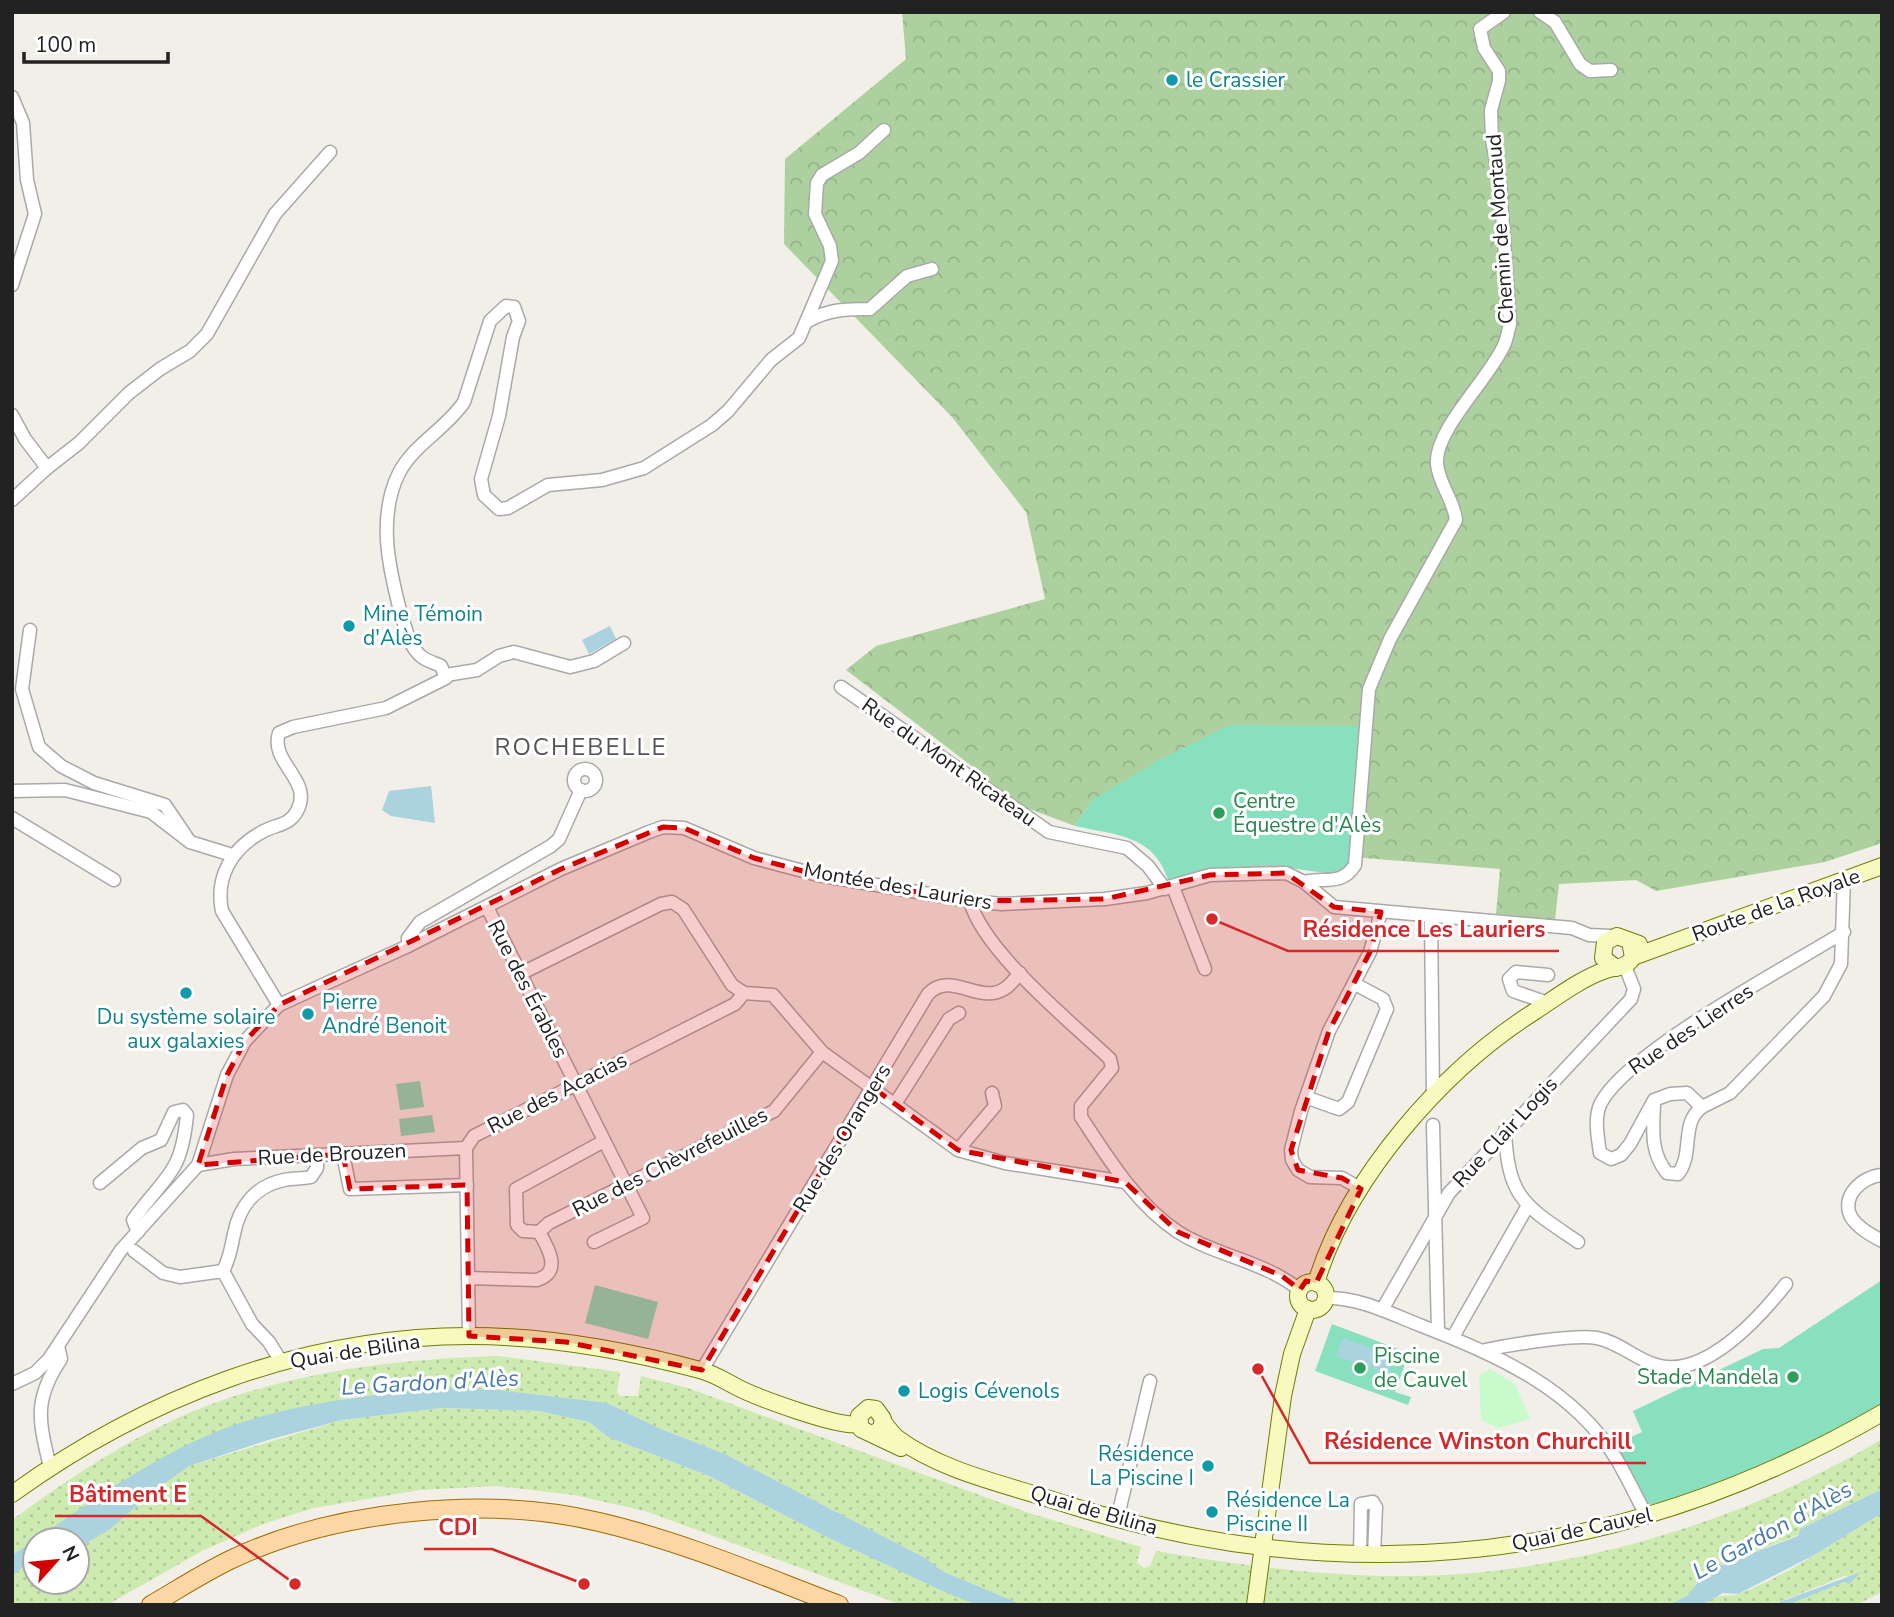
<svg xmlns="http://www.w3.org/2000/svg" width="1894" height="1617" font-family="'Nunito Sans',sans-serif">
	<defs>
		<pattern id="grass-dots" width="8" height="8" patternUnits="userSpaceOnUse" patternTransform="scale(1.75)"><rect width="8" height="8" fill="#cdebb0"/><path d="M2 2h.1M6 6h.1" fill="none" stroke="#b0c997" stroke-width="1.8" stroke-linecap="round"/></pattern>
		<pattern id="forest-crowns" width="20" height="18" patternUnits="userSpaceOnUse" patternTransform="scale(1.75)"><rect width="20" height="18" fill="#add19e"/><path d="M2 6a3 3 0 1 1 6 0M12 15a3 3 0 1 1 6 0" fill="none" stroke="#95b388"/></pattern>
	</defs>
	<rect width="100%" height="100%" fill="#f2efe9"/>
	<g fill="url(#grass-dots)">
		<path d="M 498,1356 L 620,1372 L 617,1392 L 620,1396 L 638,1396 L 641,1376 L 688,1388 L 1026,1512 L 1141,1547 L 1137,1562 L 1144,1568 L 1150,1566 L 1156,1551 C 1251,1567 1348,1580 1445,1575 C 1596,1566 1753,1516 1882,1439 L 1882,1489 L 1800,1529 L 1798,1535 L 1708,1570 L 1687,1596 L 1668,1605 L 1023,1605 L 942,1571 L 927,1559 L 725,1454 L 661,1429 L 607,1403 L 354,1397 L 243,1422 L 191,1445 L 91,1503 L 12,1555 L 12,1520 C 75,1474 142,1429 215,1403 C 305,1370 403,1359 498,1356 Z"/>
		<path d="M 442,1408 L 539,1411 L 589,1422 L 608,1437 L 709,1476 L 827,1537 L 977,1605 L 902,1605 L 645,1511 L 574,1495 L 497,1486 L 420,1490 L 314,1508 L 263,1524 L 202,1551 L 107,1605 L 12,1605 L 12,1576 L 35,1558 L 35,1582 L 77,1582 L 77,1549 L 112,1528 L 146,1497 L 189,1466 L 342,1420 Z"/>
		<path d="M 1882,1513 L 1882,1592 L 1856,1605 L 1788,1605 L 1844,1582 L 1849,1584 L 1847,1575 L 1772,1605 L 1702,1605 C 1719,1591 1725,1599 1741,1593 C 1791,1574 1836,1540 1882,1513 Z"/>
	</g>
	<path fill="url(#forest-crowns)" d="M 902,12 L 1882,12 L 1882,843 L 1825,862 L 1656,891 L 1636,880 L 1559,884 L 1555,920 L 1496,914 L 1500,869 L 1352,857 L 1092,800 L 1075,826 L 1013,803 L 973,767 L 846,670 L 876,646 L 1045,599 L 1026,512 L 952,417 L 784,244 L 785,159 L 906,59 Z"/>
	<path fill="#c8facc" d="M 1490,1369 L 1515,1384 L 1530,1419 L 1498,1428 L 1481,1420 L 1479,1376 Z"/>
	<g fill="#88e0be">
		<path d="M 1230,725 L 1360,726 L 1352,867 L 1340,875 L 1282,867 L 1236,868 L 1168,880 C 1154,834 1114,835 1075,826 L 1092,800 L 1161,759 Z"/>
		<path d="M 420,1081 L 424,1107 L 400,1110 L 396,1084 Z"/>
		<path d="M 432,1115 L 435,1132 L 401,1136 L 399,1119 Z"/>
		<path d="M 1882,1280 L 1882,1406 C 1808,1447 1732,1485 1649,1505 L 1612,1446 L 1642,1432 L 1633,1411 L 1763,1349 L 1779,1348 Z"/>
		<path d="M 595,1285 L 658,1302 L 648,1339 L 585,1323 Z"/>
		<path d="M 1332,1324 L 1409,1353 L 1395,1392 L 1411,1397 L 1408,1405 L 1315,1371 Z"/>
	</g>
	<g fill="#aad3df">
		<path d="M 610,626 L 616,639 L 589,654 L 582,640 Z"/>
		<path d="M 431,786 L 435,823 L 391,816 L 382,810 L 389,791 Z"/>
		<path d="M 1343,1338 L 1376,1350 L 1370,1368 L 1336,1356 Z"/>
		<path d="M 1379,1352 L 1394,1357 L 1388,1375 L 1373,1369 Z"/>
		<path d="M 443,1387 L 498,1390 L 607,1403 L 661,1429 L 725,1454 L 927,1559 L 942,1571 L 1023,1605 L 977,1605 L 947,1593 L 827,1537 L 709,1476 L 608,1437 L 589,1422 L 539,1411 L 442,1408 L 342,1420 L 268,1440 L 189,1466 L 146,1497 L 112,1528 L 77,1549 L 77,1540 L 35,1540 L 35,1558 L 12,1576 L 12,1555 C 85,1507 159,1449 243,1422 C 308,1401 377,1395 443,1387 Z"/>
		<path d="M 1882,1489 L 1882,1513 L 1816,1554 L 1738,1594 L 1723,1593 L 1702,1605 L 1668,1605 L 1687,1596 L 1708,1570 L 1798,1536 L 1800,1529 Z"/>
		<path d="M 1861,1572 L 1849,1584 L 1844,1582 L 1788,1605 L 1772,1605 Z"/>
	</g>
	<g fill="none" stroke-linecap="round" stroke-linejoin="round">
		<g stroke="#a9a9a9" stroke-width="15">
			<g id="street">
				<path d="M 1540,12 L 1555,22 L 1580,64 L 1590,71 L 1611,70"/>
				<path d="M 12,97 L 23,123 L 27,180 L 35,214 L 12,285"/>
				<path d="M 808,321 C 829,309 847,309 870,309 L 907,276 L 932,269"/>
				<path d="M 12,415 L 25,439 L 47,468 L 12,500"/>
				<path d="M 47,468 L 79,443 L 129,393 L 160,369 L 190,351 L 207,334 L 275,214 L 330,152"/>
				<path d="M 30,630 L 22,689 L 39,747 L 61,766 L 94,783 L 165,805 L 190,842"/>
				<path d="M 446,675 L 477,670 L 499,656 L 514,652 L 570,667 L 594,661 L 624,643"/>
				<path d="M 841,687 L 1049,832 L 1127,848 L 1148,866 L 1165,889"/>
				<circle cx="585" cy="780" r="11"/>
				<path d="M 12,791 L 65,790 L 151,812 L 190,842 L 232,855"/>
				<path d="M 12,818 L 114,880"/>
				<path d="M 1844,879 L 1841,964 L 1824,996 L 1730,1093 L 1702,1107 L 1687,1093 L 1670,1094 L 1654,1100 L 1630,1144 L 1621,1155 L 1611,1159 L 1600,1153 C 1598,1138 1594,1119 1600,1105 C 1623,1054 1791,965 1844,932"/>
				<path d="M 1304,882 C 1325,877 1342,886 1355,865 L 1369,689 L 1390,639 L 1456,520 C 1454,500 1439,485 1437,464 C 1434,430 1490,378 1504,345 C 1507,339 1508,331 1510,324 L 1500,184 L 1492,140 L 1491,110 L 1499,81 L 1499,71 L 1484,48 L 1480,29 L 1504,12"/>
				<path d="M 1173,887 L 1205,969"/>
				<path d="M 970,901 C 983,951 1072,1023 1110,1059 L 1112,1068 L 1081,1106 L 1081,1117 C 1108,1158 1136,1204 1178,1232 C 1216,1256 1264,1261 1300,1290"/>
				<path d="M 487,907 L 643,1218 L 594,1242"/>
				<path d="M 1431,916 L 1433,1097"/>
				<path d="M 408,946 L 408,938 L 420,922 L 551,846 L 559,839 L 581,790"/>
				<path d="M 520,974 L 661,904 L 672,902 L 683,909 L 732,985 L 744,993 L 773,995 L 822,1052 L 958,1150 L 1005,1163 L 1125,1182"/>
				<path d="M 1548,1003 L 1513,991 L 1509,979 L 1516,972 L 1548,975"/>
				<path d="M 279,1005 L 222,911 C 215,877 232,848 262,832 C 276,824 289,826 297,811 C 314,780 269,763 279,733 L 293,727 L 386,708 L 446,678 L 441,666 C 435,663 427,661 422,657 C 409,647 406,628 401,614 C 389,569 377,517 399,473 C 414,444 446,429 464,402 L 490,321 L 506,306 L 514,307 L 519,321 L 513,337 L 499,416 L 481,479 L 484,495 L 499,509 L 508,508 L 548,485 L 602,480 L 644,468 L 712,425 L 728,411 L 771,360 L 799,338 L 832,261 L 830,246 L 815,214 L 817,183 L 822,175 L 859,153 L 884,130"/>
				<path d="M 1308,1098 L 1339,1109 L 1348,1102 L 1387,1009 L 1383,999 L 1355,984"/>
				<path d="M 895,1104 L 949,1019 L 959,1013"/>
				<path d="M 1654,1104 C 1653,1130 1650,1152 1667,1173 L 1678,1174 C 1694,1154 1680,1123 1702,1107"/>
				<path d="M 1433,1125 L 1438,1332"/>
				<path d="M 1505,1130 C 1508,1199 1524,1205 1578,1242"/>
				<path d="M 604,1141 L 516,1189 L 517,1225 L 523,1231 L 539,1232 L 549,1223 L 774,1111 L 822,1052"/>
				<path d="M 958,1150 L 995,1106 L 992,1093"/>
				<path d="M 343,1154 L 350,1189 L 467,1185"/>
				<path d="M 198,1165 L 234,1159 L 466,1148"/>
				<path d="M 1882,1175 C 1863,1176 1840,1196 1851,1217 C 1858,1228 1871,1235 1882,1241"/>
				<path d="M 100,1183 L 142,1148 L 161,1140 L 174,1112 L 183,1110 L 187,1115 C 181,1176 166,1174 133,1220 L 138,1232"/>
				<path d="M 1361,1189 L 1342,1178 L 1310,1177 L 1298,1170 L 1292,1160 L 1291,1150 L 1301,1111 L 1329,1031 L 1370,952 L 1381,912"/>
				<path d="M 134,1251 L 163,1273 L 180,1277 L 223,1271 L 252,1324 L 269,1342 L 282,1363"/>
				<path d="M 223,1271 C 230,1258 231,1247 234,1234 C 239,1207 255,1186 284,1180 C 293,1178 302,1179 311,1177 L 317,1168 L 317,1155"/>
				<path d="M 468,1278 L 537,1280 C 562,1272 549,1249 539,1232"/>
				<path d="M 1326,1298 C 1359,1297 1391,1314 1422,1326 C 1496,1355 1574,1388 1617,1460 C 1628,1479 1637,1498 1647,1517"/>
				<path d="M 1382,1310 L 1449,1193 L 1631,999 L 1634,989 L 1625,966"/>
				<path d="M 469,1336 L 466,1148 L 474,1136 L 735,1004 L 744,993"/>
				<path d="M 1453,1337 L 1527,1207"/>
				<path d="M 1485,1350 C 1509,1345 1574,1334 1597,1338 C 1619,1342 1635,1359 1656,1365 C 1704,1380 1760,1317 1786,1284"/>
				<path d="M 702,1370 L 928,994 C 951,970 979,1005 1004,989 C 1010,986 1015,978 1020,973"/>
				<path d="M 12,1384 L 35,1373 L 49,1359 L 121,1250 L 198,1165 L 227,1075 L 245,1041 L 279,1005 L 408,946 L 561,869 L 649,832 L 663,827 L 684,828 L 754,858 L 818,875 L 970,901 L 1002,904 L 1105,899 L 1147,893 L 1210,875 L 1286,873 L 1304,882 L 1334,907 L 1572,928 L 1589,935 L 1612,936"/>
				<path d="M 50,1467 C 39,1421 33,1400 61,1359 L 58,1346"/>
				<path d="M 1117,1520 L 1150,1381"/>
				<path d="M 1360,1555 L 1361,1504 L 1373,1502 L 1376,1507 L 1374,1555"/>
			</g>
		</g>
		<g stroke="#707d05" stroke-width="18">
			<g id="secondary">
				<path d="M 1633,957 L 1882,866"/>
				<path d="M 1616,968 L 1603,958 L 1605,942 L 1617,936 L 1639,944"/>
				<circle cx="1312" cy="1296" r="14"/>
				<path d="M 1316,1283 C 1348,1177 1444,1068 1537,1010 C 1558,996 1582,978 1606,970 C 1617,966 1626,969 1633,957 L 1630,942"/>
				<path d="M 883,1422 C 888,1427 892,1434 897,1438 C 943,1472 1005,1484 1059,1502 C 1345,1594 1621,1564 1882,1413"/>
				<path d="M 874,1433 L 881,1429 L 883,1419 L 876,1409 L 868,1408 L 859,1416 L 861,1429 L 901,1448"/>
				<path d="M 12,1494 C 145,1398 303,1336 470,1336 C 547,1336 625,1350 700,1370 C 712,1373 722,1379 733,1385 C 752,1396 839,1428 858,1424"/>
				<path d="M 1255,1605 L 1283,1396 L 1292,1354 L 1308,1309"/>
			</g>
		</g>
		<g stroke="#a06b00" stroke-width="20">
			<path id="primary" d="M 151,1605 C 177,1590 203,1573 230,1560 C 334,1510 487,1495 599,1522 C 681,1541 760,1575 839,1605"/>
		</g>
		<use href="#street" stroke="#fff" stroke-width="12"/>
		<use href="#secondary" stroke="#f7fabf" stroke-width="16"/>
		<use href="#primary" stroke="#fcd6a4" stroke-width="18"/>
	</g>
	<path fill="#d40000" fill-opacity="0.2" stroke="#d40000" stroke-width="5" stroke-dasharray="14 9" stroke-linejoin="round" d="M 663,827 L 684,828 L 754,858 L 818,875 L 970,901 L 1105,899 L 1210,875 L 1286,873 L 1334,907 L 1381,912 L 1370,952 L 1329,1031 L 1291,1150 L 1298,1170 L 1342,1178 L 1361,1189 L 1316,1283 L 1306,1281 L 1300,1290 L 1282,1276 L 1178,1232 L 1125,1182 L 958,1150 L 872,1087 L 702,1370 L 566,1342 L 469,1336 L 467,1185 L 350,1189 L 343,1154 L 198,1165 L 227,1075 L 245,1041 L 279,1005 L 561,869 Z"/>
	<g fill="#0f9aa8" stroke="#fff" stroke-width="2.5">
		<circle cx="1172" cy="80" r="7"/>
		<circle cx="349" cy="626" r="7"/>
		<circle cx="186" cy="993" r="7"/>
		<circle cx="308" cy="1014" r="7"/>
		<circle cx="904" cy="1391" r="7"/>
		<circle cx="1208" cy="1466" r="7"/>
		<circle cx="1212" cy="1512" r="7"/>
	</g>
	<g fill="#2e9e5b" stroke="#fff" stroke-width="2.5">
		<circle cx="1219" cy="813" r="7"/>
		<circle cx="1360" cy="1368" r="7"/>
		<circle cx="1793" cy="1377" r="7"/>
	</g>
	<g text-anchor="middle" stroke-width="6" stroke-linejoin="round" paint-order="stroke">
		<g font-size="21" fill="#0d838f" stroke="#fff" text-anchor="start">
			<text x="1186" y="87">le Crassier</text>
			<text x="363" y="621">Mine Témoin<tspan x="363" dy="24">d'Alès</tspan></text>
			<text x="322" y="1009">Pierre<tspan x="322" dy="24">André Benoit</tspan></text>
			<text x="186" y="1024" text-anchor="middle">Du système solaire<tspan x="186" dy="24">aux galaxies</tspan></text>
			<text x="918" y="1398">Logis Cévenols</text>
			<text x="1194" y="1461" text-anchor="end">Résidence<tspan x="1194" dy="24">La Piscine I</tspan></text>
			<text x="1226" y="1507">Résidence La<tspan x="1226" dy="24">Piscine II</tspan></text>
		</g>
		<g font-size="21" fill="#222" stroke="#fff">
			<text transform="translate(1500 229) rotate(-94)" y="7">Chemin de Montaud</text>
			<text transform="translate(949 762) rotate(35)" y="7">Rue du Mont Ricateau</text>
			<text transform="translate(898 886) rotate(10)" y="7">Montée des Lauriers</text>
			<text transform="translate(1776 905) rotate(-20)" y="7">Route de la Royale</text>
			<text transform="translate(528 989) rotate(63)" y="7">Rue des Érables</text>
			<text transform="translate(1691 1029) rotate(-34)" y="7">Rue des Lierres</text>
			<text transform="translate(557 1093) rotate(-27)" y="7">Rue des Acacias</text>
			<text transform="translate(1505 1132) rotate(-47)" y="7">Rue Clair Logis</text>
			<text transform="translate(842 1138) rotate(-59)" y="7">Rue des Orangers</text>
			<text transform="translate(332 1154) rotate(-3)" y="7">Rue de Brouzen</text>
			<text transform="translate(670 1162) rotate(-27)" y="7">Rue des Chèvrefeuilles</text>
			<text transform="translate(355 1351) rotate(-9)" y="7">Quai de Bilina</text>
			<text transform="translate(1094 1510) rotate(16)" y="7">Quai de Bilina</text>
			<text transform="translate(1582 1529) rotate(-12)" y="7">Quai de Cauvel</text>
		</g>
		<g font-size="21" fill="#27864d" stroke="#fff" text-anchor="start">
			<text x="1233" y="808">Centre<tspan x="1233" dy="24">Équestre d'Alès</tspan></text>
			<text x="1374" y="1363">Piscine<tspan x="1374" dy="24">de Cauvel</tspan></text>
			<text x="1779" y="1384" text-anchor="end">Stade Mandela</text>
		</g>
		<g font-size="23" font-style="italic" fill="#4a7aab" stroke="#fff">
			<text transform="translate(430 1382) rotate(-3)" y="8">Le Gardon d'Alès</text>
			<text transform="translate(1772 1530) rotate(-29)" y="8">Le Gardon d'Alès</text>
		</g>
		<g font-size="24" letter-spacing="2" fill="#555" stroke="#fff">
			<text x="581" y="755">ROCHEBELLE</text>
		</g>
	</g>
	<path fill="none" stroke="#d62828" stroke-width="2.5" d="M1212 919L1288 951H1559M1258 1369L1310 1463H1646M295 1584L201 1516H55M584 1584L492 1549H424"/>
	<g fill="#d62828" stroke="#fff" stroke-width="2.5">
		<circle cx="1212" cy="919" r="7"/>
		<circle cx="1258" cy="1369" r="7"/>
		<circle cx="295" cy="1584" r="7"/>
		<circle cx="584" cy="1584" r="7"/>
	</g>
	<g font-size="23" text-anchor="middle" font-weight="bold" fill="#d62828" stroke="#fff" stroke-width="6" stroke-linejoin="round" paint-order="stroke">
		<text x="1424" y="937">Résidence Les Lauriers</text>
		<text x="1478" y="1449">Résidence Winston Churchill</text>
		<text x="128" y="1502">Bâtiment E</text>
		<text x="458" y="1535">CDI</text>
	</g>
	<rect width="1894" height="1617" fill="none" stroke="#222222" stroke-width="28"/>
	<g transform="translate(56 1561) rotate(63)"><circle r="33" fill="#ffffff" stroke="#a7a7a7" stroke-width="2"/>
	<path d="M0-5L12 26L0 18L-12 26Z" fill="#d40000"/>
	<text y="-10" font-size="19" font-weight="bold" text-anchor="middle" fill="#222222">N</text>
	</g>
	<path d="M24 52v10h144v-10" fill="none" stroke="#222222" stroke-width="3.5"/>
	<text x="35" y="52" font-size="21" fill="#222222" stroke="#ffffff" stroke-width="5" paint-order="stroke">100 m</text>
</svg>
